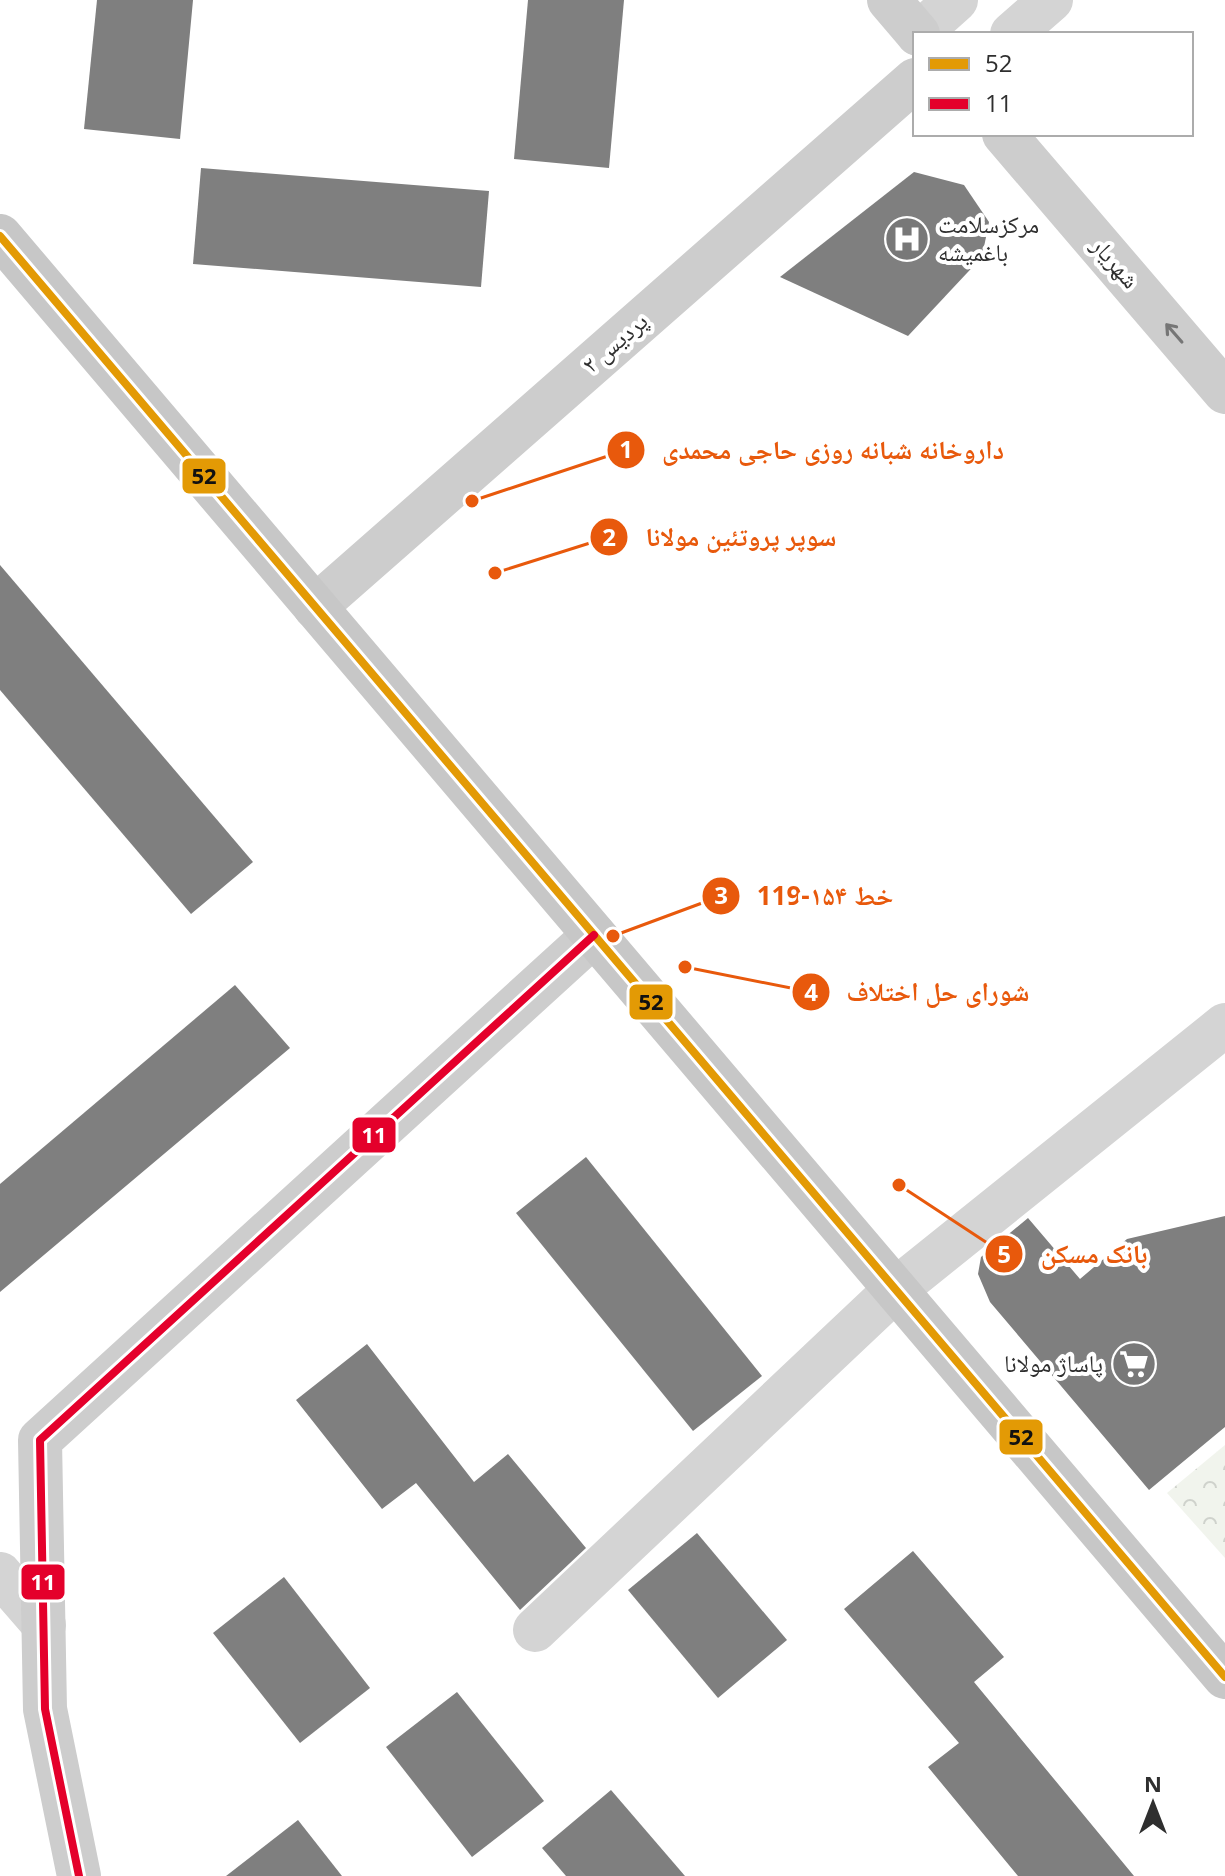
<svg xmlns="http://www.w3.org/2000/svg" width="1225" height="1876" font-family="'Open Sans','Noto Naskh Arabic',sans-serif">
	<defs>
		<pattern id="park-crowns" width="20" height="18" patternUnits="userSpaceOnUse" patternTransform="scale(2)"><rect width="20" height="18" fill="#f1f4ed"/><path d="M2 6a3 3 0 1 1 6 0M12 15a3 3 0 1 1 6 0" fill="none" stroke="#cfd2cc"/></pattern>
	</defs>
	<rect width="100%" height="100%" fill="#fff"/>
	<path fill="url(#park-crowns)" d="M 1225,1445 L 1225,1558 L 1167,1493 Z"/>
	<g fill="#7f7f7f">
		<path d="M 97,0 L 193,0 L 180,139 L 84,129 Z"/>
		<path d="M 528,0 L 624,0 L 609,168 L 514,159 Z"/>
		<path d="M 201,168 L 489,191 L 481,287 L 193,264 Z"/>
		<path d="M 914,172 L 964,185 L 989,222 L 982,257 L 908,336 L 780,277 Z"/>
		<path d="M 0,565 L 253,862 L 191,914 L 0,690 Z"/>
		<path d="M 235,985 L 290,1048 L 0,1292 L 0,1184 Z"/>
		<path d="M 586,1157 L 762,1376 L 693,1431 L 516,1213 Z"/>
		<path d="M 1225,1216 L 1225,1427 L 1149,1490 L 990,1302 L 978,1274 L 981,1257 L 1028,1218 L 1080,1279 L 1127,1239 Z"/>
		<path d="M 367,1344 L 474,1482 L 508,1454 L 586,1548 L 520,1610 L 416,1483 L 382,1509 L 296,1400 Z"/>
		<path d="M 697,1533 L 787,1640 L 718,1698 L 628,1590 Z"/>
		<path d="M 913,1551 L 1004,1657 L 974,1682 L 1134,1876 L 1018,1876 L 928,1767 L 959,1743 L 844,1609 Z"/>
		<path d="M 284,1577 L 370,1688 L 300,1743 L 213,1633 Z"/>
		<path d="M 457,1692 L 544,1801 L 472,1857 L 386,1747 Z"/>
		<path d="M 611,1790 L 685,1876 L 566,1876 L 542,1848 Z"/>
		<path d="M 298,1820 L 342,1876 L 226,1876 Z"/>
	</g>
	<g fill="none" stroke-linecap="round" stroke-linejoin="round">
		<g stroke="#d4d4d4" stroke-width="44">
			<path d="M 918,34 L 956,0"/>
			<path d="M 1012,34 L 1051,0"/>
			<path d="M 0,1574 L 44,1625"/>
			<path d="M 535,1630 L 895,1290 L 1225,1025"/>
		</g>
		<g stroke="#cdcdcd" stroke-width="44">
			<path d="M 889,0 L 918,34"/>
			<path d="M 1004,134 L 1225,392"/>
			<path d="M 315,607 L 915,80"/>
			<path d="M 79,1876 L 45,1709 L 40,1440 L 594,935"/>
		</g>
		<path stroke="#c7c7c7" stroke-width="44" d="M 0,236 L 1225,1677"/>
		<g stroke="#fff" stroke-width="14">
			<path id="bus-1" d="M 0,236 L 1225,1677"/>
		</g>
		<g stroke="#fff" stroke-width="14">
			<path id="bus-2" d="M 79,1876 L 45,1709 L 40,1440 L 594,935"/>
		</g>
		<use href="#bus-1" stroke="#e39a05" stroke-width="8"/>
		<use href="#bus-2" stroke="#e4002b" stroke-width="8"/>
	</g>
	<defs><path id="oneway-shaft" d="M-6 0H5M1.5-3L5.5 0L1.5 3" fill="none" stroke-width="1.6" stroke-linecap="round" stroke-linejoin="round" transform="scale(2)"/></defs>
	<use stroke="#767676" href="#oneway-shaft" transform="translate(1174 333) rotate(-131)"/>
	<defs>
		<g id="hospital-disc" transform="scale(2.3)"><circle r="9.5" fill="#787878" stroke="#fff"/><path d="M-5-5h3v3.5h4V-5h3V5h-3V1.5h-4V5h-3Z" fill="#fff"/></g>
		<g id="supermarket-disc" transform="scale(2.3)"><circle r="9.5" fill="#787878" stroke="#fff"/><path d="M-6-5.5h2.5l.6 2H6L4.5 2H-2.5L-4.4-4H-6ZM-1.5 3.2a1.3 1.3 0 1 0 .1 0ZM3 3.2a1.3 1.3 0 1 0 .1 0Z" fill="#fff"/></g>
	</defs>
	<g fill-rule="evenodd">
		<use href="#hospital-disc" x="907" y="239"/>
		<use href="#supermarket-disc" x="1134" y="1364"/>
	</g>
	<g text-anchor="middle" stroke-width="8" stroke-linejoin="round" paint-order="stroke">
		<g font-size="24" fill="#2f2f2f" stroke="#fff" text-anchor="start">
			<text x="938" y="233">مرکزسلامت<tspan x="938" dy="28">باغمیشه</tspan></text>
			<text x="1103" y="1372" text-anchor="end">پاساژ مولانا</text>
		</g>
		<g font-size="24" fill="#2f2f2f" stroke="#fff">
			<text transform="translate(1115 263) rotate(49)" y="8">شهریار</text>
			<text transform="translate(615 343) rotate(-41)" y="8">پردیس ۲</text>
		</g>
	</g>
	<path fill="none" stroke="#e8590c" stroke-width="3" d="M472 501L626 450M495 573L609 537M613 936L721 896M685 967L811 992M899 1185L1004 1254"/>
	<g fill="#e8590c" stroke="#fff" stroke-width="3">
		<circle cx="472" cy="501" r="8"/>
		<circle cx="495" cy="573" r="8"/>
		<circle cx="613" cy="936" r="8"/>
		<circle cx="685" cy="967" r="8"/>
		<circle cx="899" cy="1185" r="8"/>
		<circle cx="626" cy="450" r="20"/>
		<circle cx="609" cy="537" r="20"/>
		<circle cx="721" cy="896" r="20"/>
		<circle cx="811" cy="992" r="20"/>
		<circle cx="1004" cy="1254" r="20"/>
	</g>
	<g font-size="24" text-anchor="middle" font-weight="bold" fill="#fff">
		<text x="626" y="458">1</text>
		<text x="609" y="546">2</text>
		<text x="721" y="904">3</text>
		<text x="811" y="1001">4</text>
		<text x="1004" y="1263">5</text>
	</g>
	<g font-size="26" text-anchor="middle" font-weight="bold" fill="#e8590c" stroke="#fff" stroke-width="8" stroke-linejoin="round" paint-order="stroke">
		<text x="833" y="459">داروخانه شبانه روزی حاجی محمدی</text>
		<text x="741" y="546">سوپر پروتئین مولانا</text>
		<text x="825" y="905">خط ۱۵۴-119</text>
		<text x="938" y="1001">شورای حل اختلاف</text>
		<text x="1094" y="1263">بانک مسکن</text>
	</g>
	<g stroke="#fff" stroke-width="3">
		<rect x="181" y="457" width="46" height="38" rx="8" fill="#e39a05"/>
		<rect x="628" y="983" width="46" height="38" rx="8" fill="#e39a05"/>
		<rect x="351" y="1116" width="46" height="38" rx="8" fill="#e4002b"/>
		<rect x="998" y="1418" width="46" height="38" rx="8" fill="#e39a05"/>
		<rect x="20" y="1563" width="46" height="38" rx="8" fill="#e4002b"/>
	</g>
	<g font-size="22" text-anchor="middle" font-weight="bold" fill="#fff">
		<text x="374" y="1143">11</text>
		<text x="43" y="1590">11</text>
	</g>
	<g font-size="22" text-anchor="middle" font-weight="bold" fill="#111">
		<text x="204" y="484">52</text>
		<text x="651" y="1010">52</text>
		<text x="1021" y="1445">52</text>
	</g>
	<rect x="913" y="32" width="280" height="104" fill="#ffffff" stroke="#acacac" stroke-width="2"/>
	<rect x="929" y="58" width="40" height="12" fill="#e39a05" stroke="#acacac" stroke-width="2"/>
	<text x="985" y="72" font-size="24" fill="#2f2f2f">52</text>
	<rect x="929" y="98" width="40" height="12" fill="#e4002b" stroke="#acacac" stroke-width="2"/>
	<text x="985" y="112" font-size="24" fill="#2f2f2f">11</text>
	<g transform="translate(1153 1804)" stroke="#ffffff" stroke-width="6" paint-order="stroke">
	<path d="M0-6L14 30L0 20L-14 30Z" fill="#2f2f2f"/>
	<text y="-12" font-size="22" font-weight="bold" text-anchor="middle" fill="#2f2f2f">N</text>
	</g>
</svg>
